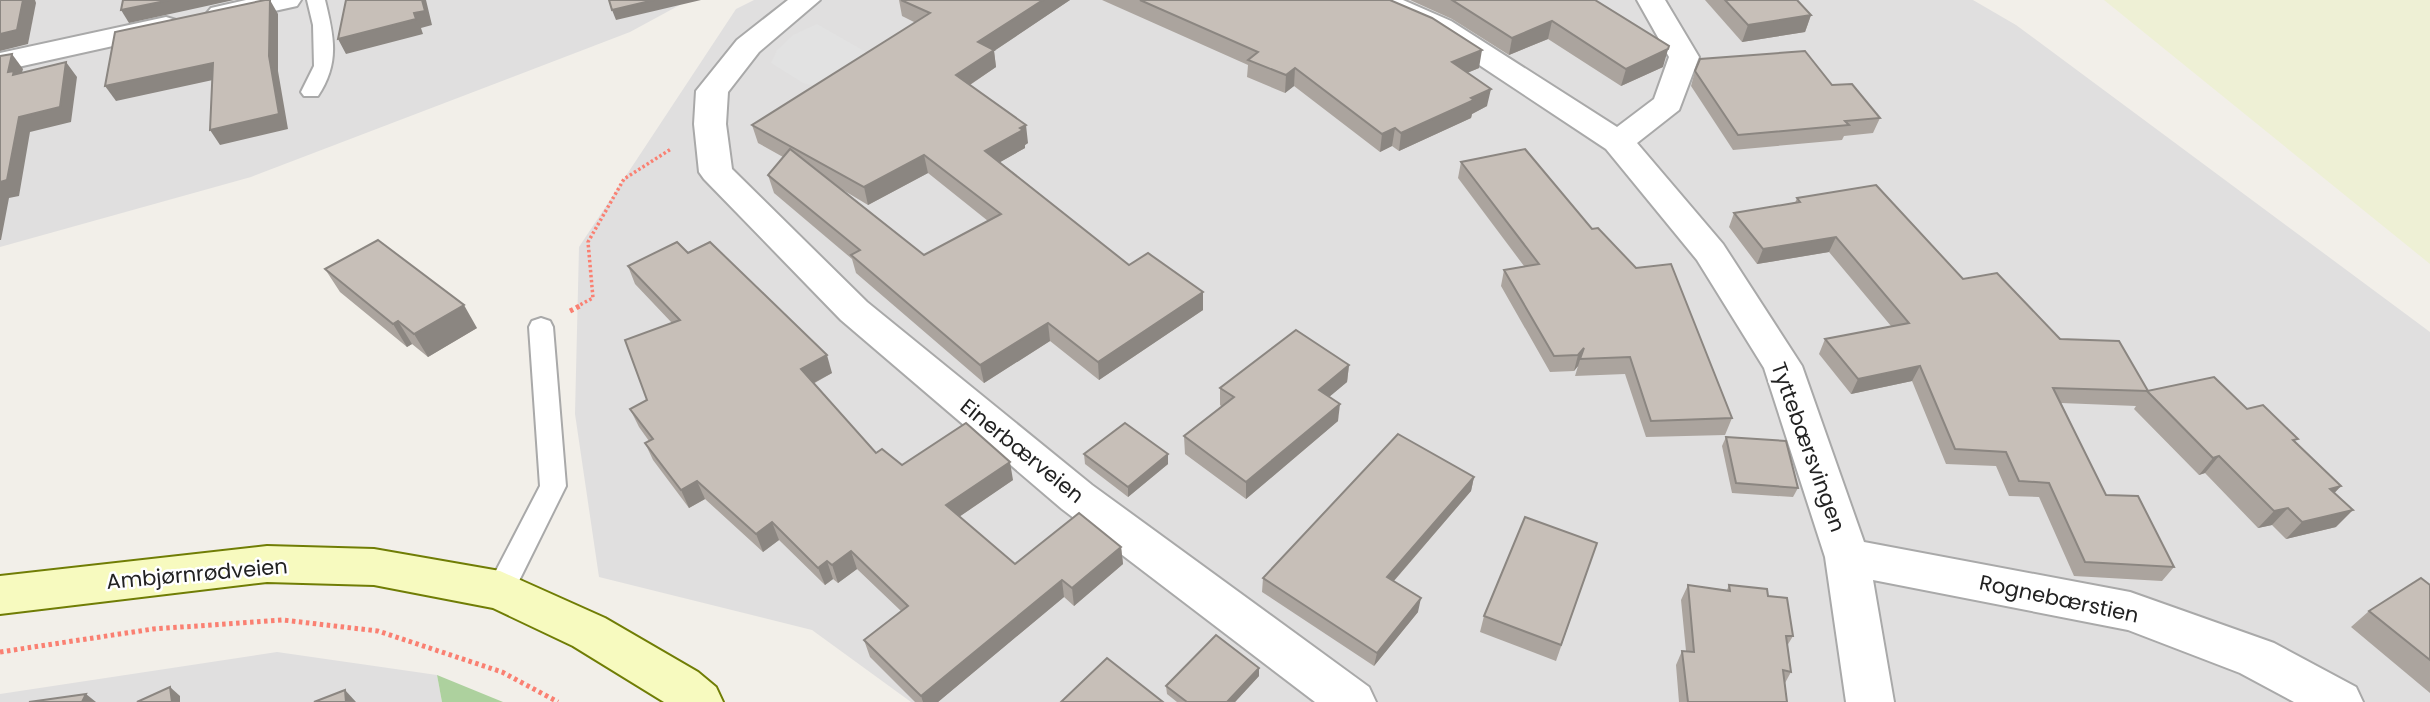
<svg xmlns="http://www.w3.org/2000/svg" width="2430" height="702" font-family="Poppins,sans-serif">
	<rect width="100%" height="100%" fill="#f2efe9"/>
	<g fill="#e0dfdf">
		<path d="M 0,0 L 689,0 L 630,32 L 251,177 L 0,247 Z"/>
		<path d="M 754,0 L 1973,0 L 2016,25 L 2430,332 L 2430,702 L 911,702 L 812,630 L 599,577 L 575,414 L 579,247 L 736,9 Z"/>
		<path d="M 277,652 L 437,675 L 442,702 L 0,702 L 0,694 Z"/>
	</g>
	<path fill="#eef0d5" d="M 2104,0 L 2430,0 L 2430,264 Z"/>
	<path fill="#add19e" d="M 437,675 L 503,702 L 442,702 Z"/>
	<path fill="#e2e2e2" d="M 817,24 L 873,56 L 815,86 L 803,83 L 771,63 L 777,50 L 793,35 Z"/>
	<g fill="none" stroke-linecap="round" stroke-linejoin="round">
		<g stroke="#a9a9a9" stroke-width="4">
			<g id="lane">
				<path d="M 307,0 L 325,0 C 334,37 340,63 318,96 L 304,96 L 301,92 L 314,66 L 313,25 Z"/>
				<path d="M 541,318 L 550,321 L 553,327 L 566,486 L 510,599 L 500,602 L 490,599 L 486,590 L 540,486 L 529,327 L 532,321 Z"/>
			</g>
		</g>
		<g stroke="#a9a9a9" stroke-width="4">
			<g id="street">
				<path d="M 246,0 L 301,0 L 297,6 L 221,23 L 211,20 L 206,14 L 211,8 Z"/>
				<path d="M 788,0 L 820,0 L 759,52 L 728,92 L 726,124 L 732,169 L 867,302 L 1092,485 L 1369,687 L 1376,702 L 1315,702 L 1062,509 L 841,320 L 704,179 L 699,172 L 694,124 L 696,91 L 737,40 Z"/>
				<path d="M 1365,0 L 1403,0 L 1451,21 L 1617,127 L 1654,99 L 1669,57 L 1637,0 L 1665,0 L 1699,57 L 1679,110 L 1637,143 L 1723,244 L 1802,366 L 1864,542 L 2130,592 L 2274,643 L 2356,687 L 2363,702 L 2294,702 L 2240,673 L 2128,630 L 1873,580 L 1894,702 L 1846,702 L 1825,557 L 1764,368 L 1697,260 L 1606,149 L 1431,33 L 1369,6 Z"/>
				<path d="M 166,17 L 176,20 L 181,26 L 176,32 L 0,71 L 0,53 Z"/>
			</g>
		</g>
		<g stroke="#707d05" stroke-width="4">
			<path id="secondary" d="M 267,546 L 374,549 L 500,571 L 605,618 L 698,672 L 716,687 L 723,702 L 664,702 L 573,646 L 493,608 L 374,585 L 267,582 L 0,614 L 0,576 Z"/>
		</g>
		<path stroke="#fa8072" stroke-width="3.5" stroke-dasharray="2.5 2.5" stroke-linecap="butt" d="M 576,307 L 593,298 L 588,242 L 624,179 L 671,149"/>
		<g stroke="#fa8072" stroke-width="5" stroke-dasharray="3.5 3.5" stroke-linecap="butt">
			<path d="M 570,311 L 580,306"/>
			<path d="M 0,652 L 153,629 L 283,620 L 378,631 L 502,672 L 558,702"/>
		</g>
		<use href="#lane" fill="#fff" fill-rule="evenodd"/>
		<use href="#street" fill="#fff" fill-rule="evenodd"/>
		<use href="#secondary" fill="#f7fabf" fill-rule="evenodd"/>
	</g>
	<g fill="#aba49e" fill-rule="evenodd">
		<path d="M 899,0 L 1070,0 L 994,51 L 996,67 L 970,85 L 1028,143 L 1025,145 L 1025,148 L 1000,162 L 1129,265 L 1203,310 L 1099,380 L 1050,341 L 984,383 L 856,273 L 852,259 L 774,193 L 768,175 L 783,157 L 758,143 L 752,125 L 916,23 L 902,16 ZM 928,173 L 988,221 L 924,255 L 843,190 L 868,205 Z"/>
		<path d="M 1102,0 L 1390,0 L 1479,68 L 1467,73 L 1487,106 L 1472,114 L 1471,118 L 1399,151 L 1392,146 L 1380,152 L 1294,86 L 1285,93 L 1247,77 L 1248,65 Z"/>
		<path d="M 1410,0 L 1595,0 L 1663,67 L 1621,86 L 1548,39 L 1509,55 L 1452,19 Z"/>
		<path d="M 1705,0 L 1797,0 L 1811,15 L 1805,32 L 1742,42 Z"/>
		<path d="M 1695,71 L 1832,85 L 1880,118 L 1873,133 L 1844,136 L 1842,140 L 1733,150 L 1691,86 Z"/>
		<path d="M 1461,162 L 1732,418 L 1725,435 L 1646,437 L 1625,374 L 1575,376 L 1578,366 L 1574,371 L 1550,372 L 1501,286 L 1504,270 L 1524,266 L 1458,178 Z"/>
		<path d="M 1797,198 L 1963,279 L 2148,391 L 2247,409 L 2295,442 L 2341,486 L 2334,493 L 2336,527 L 2286,539 L 2272,525 L 2258,528 L 2205,473 L 2199,475 L 2134,409 L 2136,406 L 2061,403 L 2106,495 L 2174,567 L 2162,581 L 2074,576 L 2039,497 L 2009,496 L 1996,466 L 1946,464 L 1912,381 L 1851,394 L 1819,354 L 1825,339 L 1891,326 L 1829,252 L 1757,264 L 1729,227 L 1734,213 L 1795,203 Z"/>
		<path d="M 688,253 L 832,373 L 813,384 L 876,453 L 902,465 L 1013,480 L 959,517 L 1015,564 L 1121,547 L 1123,564 L 1074,606 L 1064,597 L 938,702 L 915,702 L 870,657 L 864,640 L 901,611 L 857,569 L 838,583 L 833,579 L 825,585 L 779,540 L 763,552 L 705,499 L 689,508 L 653,460 L 645,443 L 649,441 L 639,427 L 630,409 L 647,400 L 672,323 L 635,284 L 628,266 Z"/>
		<path d="M 325,269 L 477,328 L 428,357 L 412,344 L 407,347 L 340,292 Z"/>
		<path d="M 1349,365 L 1347,382 L 1329,397 L 1338,421 L 1246,499 L 1185,454 L 1184,436 L 1222,407 L 1220,405 L 1220,388 Z"/>
		<path d="M 1726,437 L 1798,488 L 1793,497 L 1732,493 L 1722,446 Z"/>
		<path d="M 1084,454 L 1168,464 L 1128,497 L 1085,464 Z"/>
		<path d="M 1474,477 L 1471,491 L 1394,581 L 1418,612 L 1374,666 L 1262,592 L 1263,578 Z"/>
		<path d="M 1597,543 L 1556,661 L 1480,632 L 1484,616 Z"/>
		<path d="M 1688,585 L 1727,590 L 1729,585 L 1768,596 L 1793,636 L 1787,646 L 1791,672 L 1785,683 L 1787,702 L 1679,702 L 1676,665 L 1682,651 L 1686,651 L 1681,600 Z"/>
		<path d="M 2430,585 L 2430,693 L 2351,627 L 2369,611 Z"/>
		<path d="M 1259,676 L 1235,702 L 1177,702 L 1167,694 L 1166,686 Z"/>
	</g>
	<g fill="#8b8681">
		<path d="M 23,0 L 35,0 L 36,3 L 28,44 L 0,51 L 0,34 Z"/>
		<path d="M 170,0 L 234,0 L 129,23 L 121,10 Z"/>
		<path d="M 270,0 L 278,14 L 278,71 L 288,129 L 220,145 L 210,130 L 269,56 Z"/>
		<path d="M 422,0 L 426,0 L 432,25 L 421,28 L 423,34 L 346,54 L 338,39 L 414,13 Z"/>
		<path d="M 654,0 L 701,0 L 616,20 L 612,10 Z"/>
		<path d="M 1043,0 L 1070,0 L 994,51 L 996,67 L 959,92 L 956,75 L 978,42 Z"/>
		<path d="M 1811,15 L 1805,32 L 1742,42 L 1748,25 Z"/>
		<path d="M 1552,21 L 1548,39 L 1509,55 L 1512,38 Z"/>
		<path d="M 1669,46 L 1663,67 L 1621,86 L 1626,69 Z"/>
		<path d="M 1482,50 L 1479,68 L 1450,80 L 1452,62 Z"/>
		<path d="M 12,54 L 23,69 L 20,80 L 8,72 Z"/>
		<path d="M 66,62 L 77,77 L 71,122 L 30,132 L 19,196 L 9,198 L 1,240 L 0,240 L 0,182 L 19,117 Z"/>
		<path d="M 213,63 L 222,78 L 116,101 L 105,86 Z"/>
		<path d="M 1295,68 L 1294,86 L 1285,93 L 1286,75 Z"/>
		<path d="M 1491,89 L 1487,106 L 1472,114 L 1471,118 L 1399,151 L 1401,133 Z"/>
		<path d="M 1026,125 L 1028,143 L 1025,145 L 1025,148 L 988,169 L 985,151 Z"/>
		<path d="M 1395,128 L 1392,146 L 1380,152 L 1382,134 Z"/>
		<path d="M 924,155 L 928,173 L 868,205 L 864,187 Z"/>
		<path d="M 1836,237 L 1829,252 L 1757,264 L 1763,249 Z"/>
		<path d="M 1203,292 L 1203,310 L 1099,380 L 1098,362 Z"/>
		<path d="M 464,305 L 477,328 L 428,357 L 414,334 Z"/>
		<path d="M 398,321 L 412,344 L 407,347 L 393,324 Z"/>
		<path d="M 1048,323 L 1050,341 L 984,383 L 980,365 Z"/>
		<path d="M 1584,348 L 1578,366 L 1574,371 L 1578,355 Z"/>
		<path d="M 827,355 L 832,373 L 806,387 L 801,369 Z"/>
		<path d="M 1349,365 L 1347,382 L 1317,407 L 1319,390 Z"/>
		<path d="M 1920,366 L 1912,381 L 1851,394 L 1858,379 Z"/>
		<path d="M 1340,404 L 1338,421 L 1246,499 L 1246,482 Z"/>
		<path d="M 1168,454 L 1168,464 L 1128,497 L 1128,487 Z"/>
		<path d="M 2219,456 L 2205,473 L 2199,475 L 2213,458 Z"/>
		<path d="M 1010,462 L 1013,480 L 950,523 L 946,505 Z"/>
		<path d="M 1474,477 L 1471,491 L 1385,591 L 1387,577 Z"/>
		<path d="M 697,481 L 705,499 L 689,508 L 681,490 Z"/>
		<path d="M 2341,486 L 2325,503 L 2330,489 Z"/>
		<path d="M 2288,508 L 2272,525 L 2258,528 L 2274,511 Z"/>
		<path d="M 2353,510 L 2336,527 L 2286,539 L 2302,522 Z"/>
		<path d="M 772,522 L 779,540 L 763,552 L 756,534 Z"/>
		<path d="M 1121,547 L 1123,564 L 1074,606 L 1072,588 Z"/>
		<path d="M 851,551 L 857,569 L 838,583 L 832,565 Z"/>
		<path d="M 827,561 L 833,579 L 825,585 L 818,568 Z"/>
		<path d="M 1062,580 L 1064,597 L 938,702 L 923,702 L 921,696 Z"/>
		<path d="M 1421,598 L 1418,612 L 1374,666 L 1377,653 Z"/>
		<path d="M 1259,668 L 1259,676 L 1235,702 L 1227,702 Z"/>
		<path d="M 170,687 L 180,696 L 180,702 L 172,702 Z"/>
		<path d="M 345,690 L 356,702 L 346,702 Z"/>
		<path d="M 86,694 L 96,702 L 82,702 Z"/>
	</g>
	<g fill="#c7bfb8" stroke="#8b8681" stroke-width="2">
		<path d="M 0,0 L 23,0 L 17,30 L 0,34 Z"/>
		<path d="M 123,0 L 170,0 L 121,10 Z"/>
		<path d="M 265,0 L 270,0 L 269,56 L 279,114 L 210,130 L 213,63 L 105,86 L 115,32 Z"/>
		<path d="M 346,0 L 422,0 L 425,11 L 414,13 L 416,19 L 338,39 Z"/>
		<path d="M 609,0 L 654,0 L 612,10 Z"/>
		<path d="M 901,0 L 1043,0 L 978,42 L 994,50 L 956,75 L 1026,125 L 1020,128 L 1023,130 L 985,151 L 1129,265 L 1148,253 L 1203,292 L 1098,362 L 1048,323 L 980,365 L 851,255 L 860,250 L 768,175 L 790,149 L 924,255 L 1001,214 L 924,155 L 864,187 L 752,125 L 930,13 Z"/>
		<path d="M 1140,0 L 1390,0 L 1432,18 L 1482,50 L 1452,62 L 1491,89 L 1471,98 L 1474,100 L 1401,133 L 1395,128 L 1382,134 L 1295,68 L 1286,75 L 1248,60 L 1258,52 Z"/>
		<path d="M 1452,0 L 1595,0 L 1669,46 L 1668,49 L 1626,69 L 1552,21 L 1512,38 Z"/>
		<path d="M 1725,0 L 1797,0 L 1811,15 L 1748,25 Z"/>
		<path d="M 1805,51 L 1832,85 L 1852,84 L 1880,118 L 1845,121 L 1849,125 L 1738,135 L 1695,71 L 1700,59 Z"/>
		<path d="M 12,54 L 8,72 L 14,71 L 13,75 L 66,62 L 60,107 L 19,117 L 7,180 L 0,182 L 0,56 Z"/>
		<path d="M 1525,149 L 1592,229 L 1598,228 L 1636,268 L 1671,264 L 1732,418 L 1651,421 L 1630,357 L 1580,359 L 1584,348 L 1578,355 L 1554,356 L 1504,270 L 1539,264 L 1461,162 Z"/>
		<path d="M 1876,185 L 1963,279 L 1997,273 L 2060,339 L 2119,341 L 2148,391 L 2053,388 L 2106,495 L 2138,496 L 2174,567 L 2085,562 L 2049,483 L 2019,481 L 2006,452 L 1955,449 L 1920,366 L 1858,379 L 1825,339 L 1909,323 L 1836,237 L 1763,249 L 1734,213 L 1800,202 L 1797,198 Z"/>
		<path d="M 378,240 L 464,305 L 414,334 L 398,321 L 393,324 L 325,269 Z"/>
		<path d="M 677,242 L 688,253 L 710,242 L 827,355 L 801,369 L 876,453 L 882,449 L 902,465 L 966,423 L 1010,462 L 946,505 L 1015,564 L 1079,513 L 1121,547 L 1072,588 L 1062,580 L 921,696 L 864,640 L 908,606 L 851,551 L 832,565 L 827,561 L 818,568 L 772,522 L 756,534 L 697,481 L 681,490 L 645,443 L 653,439 L 630,409 L 647,400 L 625,340 L 680,320 L 628,266 Z"/>
		<path d="M 1296,330 L 1349,365 L 1319,390 L 1340,404 L 1246,482 L 1184,436 L 1234,397 L 1220,388 Z"/>
		<path d="M 2214,377 L 2247,409 L 2263,405 L 2298,439 L 2293,440 L 2341,486 L 2330,489 L 2353,510 L 2302,522 L 2288,508 L 2274,511 L 2219,456 L 2213,458 L 2147,391 Z"/>
		<path d="M 1125,423 L 1168,454 L 1128,487 L 1084,454 Z"/>
		<path d="M 1398,434 L 1474,477 L 1387,577 L 1421,598 L 1377,653 L 1263,578 Z"/>
		<path d="M 1726,437 L 1786,441 L 1798,488 L 1736,483 Z"/>
		<path d="M 1525,517 L 1597,543 L 1561,645 L 1484,616 Z"/>
		<path d="M 2421,578 L 2430,585 L 2430,660 L 2369,611 Z"/>
		<path d="M 1688,585 L 1730,591 L 1729,585 L 1767,589 L 1768,596 L 1787,598 L 1793,636 L 1786,636 L 1791,672 L 1783,670 L 1787,702 L 1688,702 L 1682,651 L 1694,652 Z"/>
		<path d="M 1216,635 L 1259,668 L 1227,702 L 1187,702 L 1166,686 Z"/>
		<path d="M 1107,658 L 1163,702 L 1061,702 Z"/>
		<path d="M 170,687 L 172,702 L 137,702 Z"/>
		<path d="M 345,690 L 346,702 L 314,702 Z"/>
		<path d="M 86,694 L 82,702 L 29,702 Z"/>
	</g>
	<g text-anchor="middle" stroke-width="5" stroke-linejoin="round" paint-order="stroke">
		<g font-size="21" fill="#222" stroke="#fff">
			<text transform="translate(1808 447) rotate(70)" y="7">Tyttebærsvingen</text>
			<text transform="translate(1022 451) rotate(39)" y="7">Einerbærveien</text>
			<text transform="translate(197 574) rotate(-5)" y="7">Ambjørnrødveien</text>
			<text transform="translate(2059 599) rotate(12)" y="7">Rognebærstien</text>
		</g>
	</g>
</svg>
